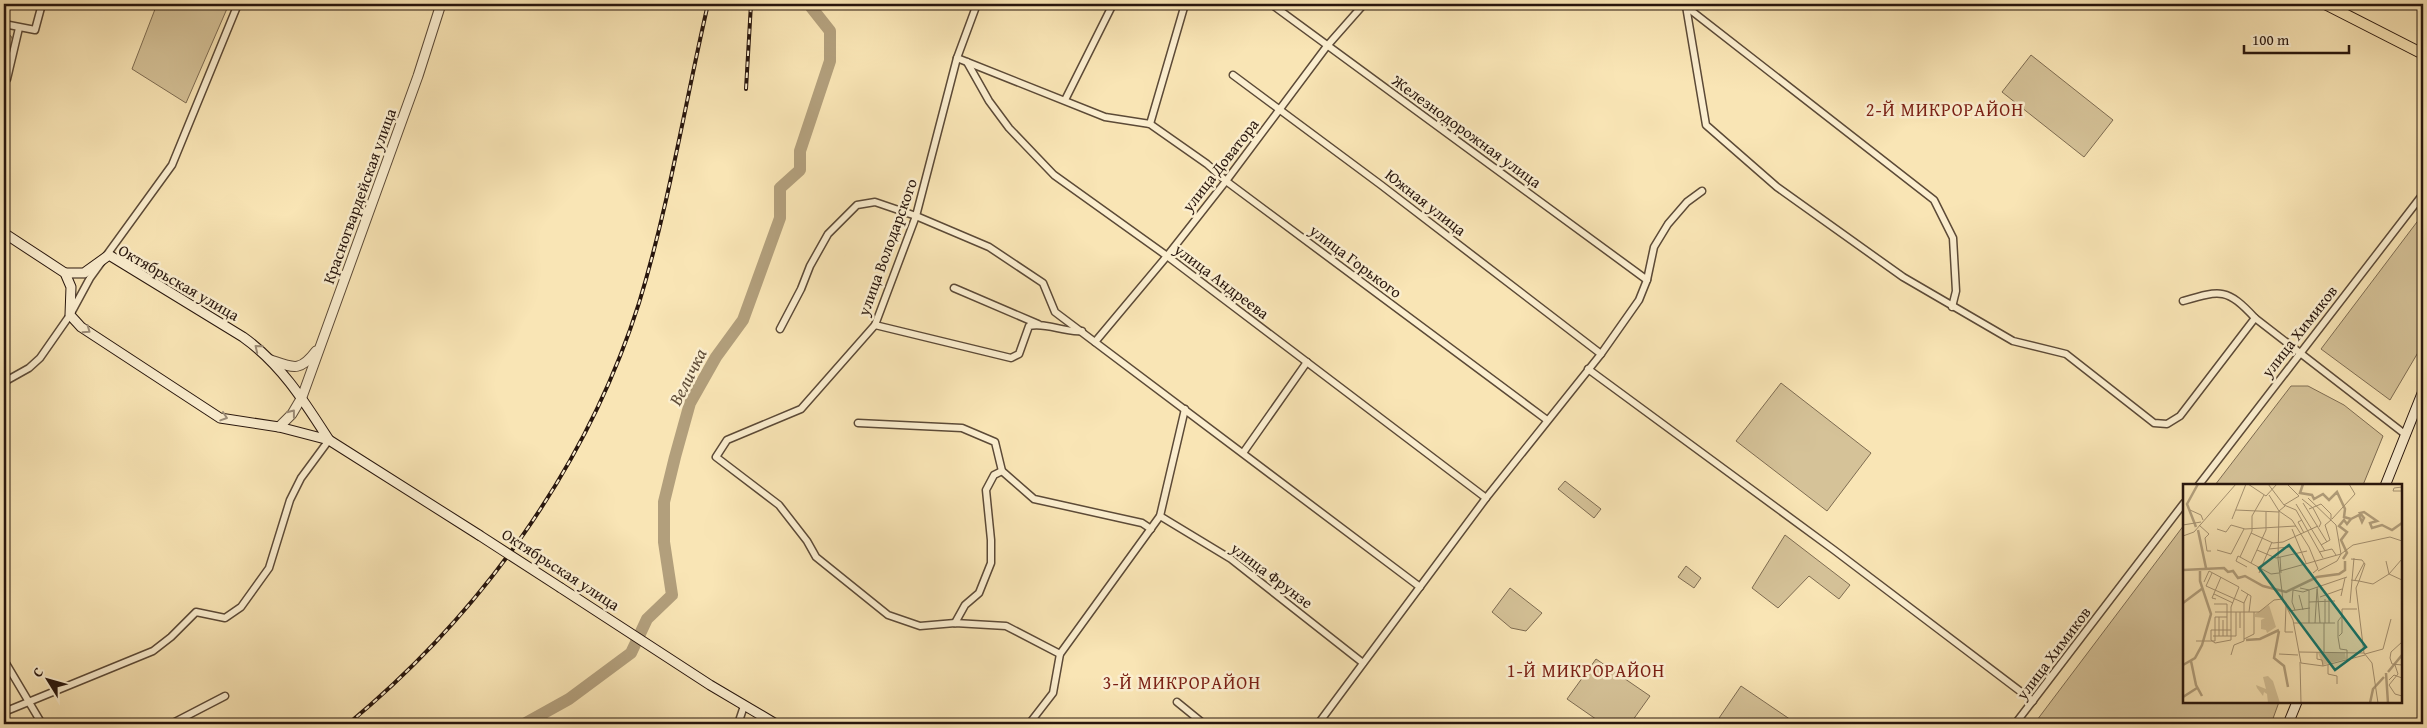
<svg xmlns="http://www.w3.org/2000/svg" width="2427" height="728" font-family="'Gentium Book Plus',serif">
	<rect width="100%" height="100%" fill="#f9e5b5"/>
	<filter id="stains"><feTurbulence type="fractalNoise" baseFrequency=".004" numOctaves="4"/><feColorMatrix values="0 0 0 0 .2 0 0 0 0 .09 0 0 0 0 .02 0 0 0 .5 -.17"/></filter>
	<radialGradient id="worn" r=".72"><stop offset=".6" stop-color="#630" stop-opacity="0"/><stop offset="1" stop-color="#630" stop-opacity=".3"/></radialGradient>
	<g fill="#d5c298" stroke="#7e6c52">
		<path d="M 157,4 L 229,4 L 186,103 L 132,69 Z"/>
		<path d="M 4,33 L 11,36 L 13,41 L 4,75 Z"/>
		<path d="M 2031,55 L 2113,120 L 2084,157 L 2002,92 Z"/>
		<path d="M 2423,214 L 2423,344 L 2390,400 L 2321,349 Z"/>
		<path d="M 1781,383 L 1871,453 L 1827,511 L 1736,441 Z"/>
		<path d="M 2291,386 L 2308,386 L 2344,405 L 2383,436 L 2363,485 L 2215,485 Z"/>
		<path d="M 1565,481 L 1601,509 L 1594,518 L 1558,489 Z"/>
		<path d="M 2184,525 L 2184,702 L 2279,702 L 2271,724 L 2034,724 Z"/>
		<path d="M 1785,535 L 1850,585 L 1839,599 L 1809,576 L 1778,608 L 1752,588 Z"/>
		<path d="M 1686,566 L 1701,578 L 1694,588 L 1678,577 Z"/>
		<path d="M 1510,588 L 1542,613 L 1526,631 L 1511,628 L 1492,612 Z"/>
		<path d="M 1596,659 L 1650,696 L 1630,724 L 1603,724 L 1567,699 Z"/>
		<path d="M 1741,686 L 1797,724 L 1722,724 L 1717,721 Z"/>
	</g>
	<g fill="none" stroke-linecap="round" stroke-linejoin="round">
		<path stroke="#b29f7c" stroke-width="12" d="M 524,724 L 569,699 L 631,653 L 647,619 L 672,595 L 664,542 L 664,502 L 675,457 L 690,403 L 716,357 L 743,320 L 780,218 L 780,188 L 800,170 L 800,151 L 830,61 L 830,31 L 811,7 L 811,4"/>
		<g stroke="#5c4a37" stroke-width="9">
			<g id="minor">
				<path d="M 977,4 L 957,58 L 916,216 L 875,325 L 801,409 L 727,440 L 716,457 L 779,505 L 807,541 L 816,557 L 888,615 L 920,626 L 955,623 L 1006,626 L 1060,654"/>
				<path d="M 1271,4 L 1647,280"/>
				<path d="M 1684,5 L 1934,200 L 1953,238 L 1956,291 L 1952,307"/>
				<path d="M 1686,6 L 1706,125 L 1777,187 L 1903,277 L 2013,341 L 2066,354 L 2154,423 L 2167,424 L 2180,416 L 2255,318 L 2406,435"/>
				<path d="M 4,24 L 35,30 L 42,4"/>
				<path d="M 957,58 L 1105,117 L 1150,124 L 1207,164 L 1226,181 L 1547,420"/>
				<path d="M 967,62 L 989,101 L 1009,128 L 1054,175 L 1167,256 L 1486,498"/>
				<path d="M 1233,75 L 1381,185 L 1601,354"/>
				<path d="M 4,84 L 7,79 L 19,28"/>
				<path d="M 1065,100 L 1113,4"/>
				<path d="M 1150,124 L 1185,4"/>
				<path d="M 954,288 L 1038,324"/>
				<path d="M 2183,301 C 2221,290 2227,288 2255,318"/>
				<path d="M 875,325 L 1011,358 L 1019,354 L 1029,326 C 1047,322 1064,333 1082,331"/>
				<path d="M 780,329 L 801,289 L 810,266 L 828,234 L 857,205 L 875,202 L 916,216 L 989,247 L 1043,283 L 1055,312 L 1420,587"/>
				<path d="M 1095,342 L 1167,256 L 1226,181 L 1327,46 L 1364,4"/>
				<path d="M 1588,369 L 1834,550 L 2033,701"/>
				<path d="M 4,382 L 29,368 L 40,358 L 70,315 L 90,278 L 172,165 L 238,4"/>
				<path d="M 858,423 L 962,428 L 995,442 L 1002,471 L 1034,499 L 1142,523 L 1151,529"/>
				<path d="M 1243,453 L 1307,362"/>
				<path d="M 2198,486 L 2423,194"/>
				<path d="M 1160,516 L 1231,559 L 1363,663"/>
				<path d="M 955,623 L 965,605 L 979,593 L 991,563 L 991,540 L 986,490 L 994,475 L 1002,471"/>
				<path d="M 4,660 L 42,724"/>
				<path d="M 1177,702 L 1204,724"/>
				<path d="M 4,712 L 153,651 L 171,637 L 196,612 L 225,618 L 241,607 L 269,568 L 290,500 L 301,478 L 329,440"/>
				<path d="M 171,724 L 225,696"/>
				<path d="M 738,724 L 744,706"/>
				<path d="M 1029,724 L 1053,693 L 1060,654 L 1160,516 L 1185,409"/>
				<path d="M 1318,724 L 1486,498 L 1601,354 L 1639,300 L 1647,280 L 1654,247 L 1668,224 L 1687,202 L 1702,191"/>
				<path d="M 2015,724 L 2184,503"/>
			</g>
		</g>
		<g stroke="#5c4a37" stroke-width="11">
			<g id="tertiary">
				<path d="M 271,360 C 294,368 300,372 316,351"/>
				<path d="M 279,427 L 292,414 L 302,397 L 418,76 L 441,4"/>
			</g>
		</g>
		<g stroke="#28160d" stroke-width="11">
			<g id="secondary">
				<path d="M 4,233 L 65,273 L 71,287 L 70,315 L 81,327 L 220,418 L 279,427 L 329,440 L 479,535"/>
				<path d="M 65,273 L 84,273 L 109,255 L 243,337 C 281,364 304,401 329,440"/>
				<path d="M 2385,486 L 2423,391"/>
				<path d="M 561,588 L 710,685 L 776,724"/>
				<path d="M 2288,724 L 2297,702"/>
			</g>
		</g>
		<g stroke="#28160d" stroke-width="12">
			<path id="primary" d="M 2325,4 L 2423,54"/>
		</g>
		<use href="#minor" stroke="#fbeecf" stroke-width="6"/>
		<use href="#tertiary" stroke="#fbeecf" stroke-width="9"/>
		<use href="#secondary" stroke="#fbeecf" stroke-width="9"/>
		<use href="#primary" stroke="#f9e5b5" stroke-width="10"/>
		<g stroke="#28160d" stroke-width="4">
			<g id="rail">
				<path d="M 746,89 L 751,4"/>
				<path d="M 348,724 C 480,615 587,467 639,303 C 669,205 685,103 708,4"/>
			</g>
		</g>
		<use href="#rail" stroke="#fbeecf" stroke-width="2" stroke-dasharray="5.5" stroke-linecap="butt"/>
		<g stroke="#28160d" stroke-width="11" stroke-linecap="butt">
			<path id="secondary-bridge" d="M 479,535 L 561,588"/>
		</g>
		<use href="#secondary-bridge" stroke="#fbeecf" stroke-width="9"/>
	</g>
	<defs><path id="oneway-chevron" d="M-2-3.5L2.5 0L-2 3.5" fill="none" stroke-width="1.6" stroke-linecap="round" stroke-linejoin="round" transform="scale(1.25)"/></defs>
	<g stroke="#9c8d78">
		<use href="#oneway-chevron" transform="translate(87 330) rotate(35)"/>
		<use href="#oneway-chevron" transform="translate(258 348) rotate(-141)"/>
		<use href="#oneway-chevron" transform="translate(292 413) rotate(-52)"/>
		<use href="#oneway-chevron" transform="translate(224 417) rotate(18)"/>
	</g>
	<g text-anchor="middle" stroke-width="5" stroke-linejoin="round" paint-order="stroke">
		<g font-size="16" fill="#28160d" stroke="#fbeecf">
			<text transform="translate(1467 131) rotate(36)" y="6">Железнодорожная улица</text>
			<text transform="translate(1220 165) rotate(-52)" y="6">улица Доватора</text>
			<text transform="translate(359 196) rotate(-70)" y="6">Красногвардейская улица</text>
			<text transform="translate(1426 202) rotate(38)" y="6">Южная улица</text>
			<text transform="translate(887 247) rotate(-70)" y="6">улица Володарского</text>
			<text transform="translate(1356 261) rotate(37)" y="6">улица Горького</text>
			<text transform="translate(1222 281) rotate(37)" y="6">улица Андреева</text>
			<text transform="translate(179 282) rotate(30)" y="6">Октябрьская улица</text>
			<text transform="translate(2299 331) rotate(-52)" y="6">улица Химиков</text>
			<text transform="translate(561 569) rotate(33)" y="6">Октябрьская улица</text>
			<text transform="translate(1272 575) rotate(37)" y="6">улица Фрунзе</text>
			<text transform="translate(2053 653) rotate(-53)" y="6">улица Химиков</text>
		</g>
		<g font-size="18" letter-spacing="1" fill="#7a1f14" stroke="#fbeecf">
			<text x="1945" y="116">2-Й МИКРОРАЙОН</text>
			<text x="1586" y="677">1-Й МИКРОРАЙОН</text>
			<text x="1182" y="689">3-Й МИКРОРАЙОН</text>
		</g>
		<g font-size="18" font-style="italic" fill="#5f4d39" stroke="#fbeecf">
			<text transform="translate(688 377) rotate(-63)" y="6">Величка</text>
		</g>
	</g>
	<g transform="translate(2183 484)">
		<rect width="219" height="219" fill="#f9e5b5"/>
		<path d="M 86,121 L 93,143 L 84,149 L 83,146 L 78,145 L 78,136 L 82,134 L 72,133 L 72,130 ZM 135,169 L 162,169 L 163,175 L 140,181 ZM 85,192 L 90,197 L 97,219 L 85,219 L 84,210 L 81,208 L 80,212 L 74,204 L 73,201 L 83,205 L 80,193 Z" fill="#d5c298"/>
		<path fill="none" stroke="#b29f7c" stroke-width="2.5" d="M 120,0 L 117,9 L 129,11 L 131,15 L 140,10 L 146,16 L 154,8 L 162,25 L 161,33 L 168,35 L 176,31 L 179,38 L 181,34 L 177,29 L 181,28 L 194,37 L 187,39 L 189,44 L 199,41 L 209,46 L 219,39M 13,43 L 4,20 L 15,0M 15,46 L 23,84M 160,75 L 164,69 L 158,56 L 164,48 L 156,42 L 161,36 L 164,40 L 168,35M 0,86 L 41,84 L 45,88 L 50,87 L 55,94 L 62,92 L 80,102 L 103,108 L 134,93 L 156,90 L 162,86 L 162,77M 0,119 L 20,104M 96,147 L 91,174 L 101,182 L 105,203M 63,156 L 77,155 L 96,146M 8,177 L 13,201 L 19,212M 0,181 L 12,174 L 19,161 L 28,130 L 17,97 L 17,87M 205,188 L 219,171M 203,189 L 205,219M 0,213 L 14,204M 187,219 L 190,205 L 201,193"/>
		<path fill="none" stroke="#a59272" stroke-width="1" d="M 65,0 L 83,12 L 94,0M 85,0 L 101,21 L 113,26 L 140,74M 219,3 L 211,4 L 210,7 L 219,7M 86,11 L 96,27 L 95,75 L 100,116 L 110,136 L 118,179 L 140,182 L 182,171M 125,14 L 153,41 L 158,70M 119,15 L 130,24 L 138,39 L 136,43M 120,19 L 144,58M 113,20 L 142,67M 101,21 L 116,12 L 104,0M 102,22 L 96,27 L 109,36 L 126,63 L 135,85 L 130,89M 126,25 L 138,20 L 148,30 L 148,36 L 142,41 L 147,56 L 138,61M 7,26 L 18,31 L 20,36M 53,26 L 96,28M 49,35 L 63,0M 149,35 L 172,10 L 166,0M 119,36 L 115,38 L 121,49M 0,41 L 18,38M 16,41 L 26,50 L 22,54 L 24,67 L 28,67M 34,45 L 43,48 L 48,41 L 62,45 L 113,42M 109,45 L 123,79M 68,49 L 90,59 L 100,58 L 135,42M 0,52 L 11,48 L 53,0M 86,65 L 106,63M 34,66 L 48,70 L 61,45M 74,66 L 93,74 L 124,67M 136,68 L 149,65 L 153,71M 57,73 L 69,47 L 69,32 L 81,11M 57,73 L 88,90 L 96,89M 57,73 L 55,72 L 53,77 L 64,83M 97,73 L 98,89M 203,77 L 206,90 L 219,75M 68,79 L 83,46 L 83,28M 97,87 L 158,70 L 170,61 L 207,53 L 219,57M 135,87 L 154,77 L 158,70M 29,89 L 23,102 L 61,119M 76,89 L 89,58M 168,96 L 176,97 L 182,80 L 179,76 L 168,75M 172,96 L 181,79M 21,98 L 26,87 L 56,103 L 48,123 L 48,156 L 32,159 L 28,156 L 28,146 L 48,146M 134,103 L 137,139M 117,104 L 126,106 L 126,139M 58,106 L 68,112 L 66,128M 31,110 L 50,119M 116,111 L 120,126M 158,112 L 162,94M 137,113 L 159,105M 146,114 L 146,139M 33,115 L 29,114 L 38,93M 126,118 L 152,117M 167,119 L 171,74M 31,120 L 44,120 L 44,152M 103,122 L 102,148 L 110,148M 112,126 L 109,118 L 110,106 L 120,108 L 164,93M 106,127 L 127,124M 32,128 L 76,128 L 91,116 L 100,115M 57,128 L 57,144M 159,132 L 155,137 L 155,153 L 157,165 L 164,166 L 164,176M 40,136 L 40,152M 111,139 L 152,139M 132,139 L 134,105M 141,139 L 141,168M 142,139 L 142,115M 30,152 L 53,152 L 53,128M 36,152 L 36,133M 156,152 L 159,149 L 159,125 L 174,125M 61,155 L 71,150 L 71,128M 13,157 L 32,157 L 32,133 L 44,133M 219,158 L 208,168 L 207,174 L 209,180 L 219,181M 116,168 L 181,169M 134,168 L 134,175 L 139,176 L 140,182M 96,170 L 115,171M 182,170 L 200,165 L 208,135M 48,171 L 51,161 L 61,157 L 61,119 L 65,110M 117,178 L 118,219M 145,181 L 145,190 L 154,192 L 154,200M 212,181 L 215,190 L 206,201 L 212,210 L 219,212M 206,196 L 211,191 L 219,194M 195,219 L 189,179 L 181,169 L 173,104 L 176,97 L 190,100 L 206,90 L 219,96"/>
		<path fill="#0f766e" fill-opacity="0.15" stroke="#0f766e" stroke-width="2.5" d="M 106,61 L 183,163 L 152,186 L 76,84 Z"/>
		<rect width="219" height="219" fill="none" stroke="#28160d" stroke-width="2.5"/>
	</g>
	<rect width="2427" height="728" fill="none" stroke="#f9e5b5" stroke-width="20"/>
	<rect x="5" y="5" width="2417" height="718" fill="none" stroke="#28160d" stroke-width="2.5"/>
	<rect x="10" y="10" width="2407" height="708" fill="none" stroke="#28160d"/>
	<g transform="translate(48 680) rotate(307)" stroke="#fbeecf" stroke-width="4" paint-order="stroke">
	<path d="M0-4L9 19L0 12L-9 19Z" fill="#28160d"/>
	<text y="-8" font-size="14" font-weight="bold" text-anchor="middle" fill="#28160d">С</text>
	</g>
	<path d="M2244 45v8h105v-8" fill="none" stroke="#28160d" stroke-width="2.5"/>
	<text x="2252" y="45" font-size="15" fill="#28160d" stroke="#fbeecf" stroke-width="4" paint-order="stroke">100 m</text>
	<rect width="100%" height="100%" filter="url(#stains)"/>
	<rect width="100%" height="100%" fill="url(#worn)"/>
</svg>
